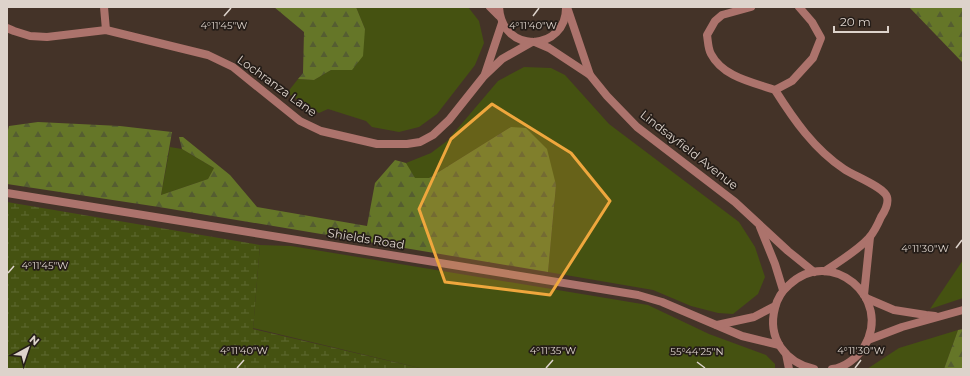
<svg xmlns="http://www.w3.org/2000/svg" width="970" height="376" font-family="Montserrat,sans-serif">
	<defs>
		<pattern id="forest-firs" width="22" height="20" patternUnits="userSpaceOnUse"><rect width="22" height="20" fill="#657628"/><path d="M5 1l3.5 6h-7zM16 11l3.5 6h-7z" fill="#555d31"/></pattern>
		<pattern id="wetland-marsh" width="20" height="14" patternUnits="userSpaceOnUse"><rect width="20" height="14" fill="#455211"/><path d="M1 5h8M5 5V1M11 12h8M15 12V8" fill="none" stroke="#5f6a32"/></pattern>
	</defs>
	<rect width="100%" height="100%" fill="#443328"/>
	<g fill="#455211">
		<path d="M 356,7 L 468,7 L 479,21 L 484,43 L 475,65 L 437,114 L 419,127 L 399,132 L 372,127 L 366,121 L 328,109 L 319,113 L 287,93 L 298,79 L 314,80 L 331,70 L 351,70 L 365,29 Z"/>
		<path d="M 524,67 L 551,68 L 565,75 L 609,124 L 739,222 L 755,247 L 765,277 L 758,294 L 733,314 L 718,313 L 691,306 L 653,290 L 548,272 L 556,185 L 511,127 L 429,178 L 414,178 L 406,163 L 431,153 L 447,141 L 498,81 Z"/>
		<path d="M 170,147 L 182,149 L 214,168 L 208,179 L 161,195 Z"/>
		<path d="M 260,245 L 291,246 L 648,305 L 709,334 L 766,355 L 775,364 L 775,369 L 424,369 L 253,328 Z"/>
		<path d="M 963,260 L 963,298 L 930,309 Z"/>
		<path d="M 958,330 L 944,369 L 867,369 L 899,348 Z"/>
	</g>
	<g fill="url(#forest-firs)">
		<path d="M 274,7 L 356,7 L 365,29 L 363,56 L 352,70 L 331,70 L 314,80 L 298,79 L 303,73 L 304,32 Z"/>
		<path d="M 909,7 L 963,7 L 963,63 Z"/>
		<path d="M 38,122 L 120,126 L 172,132 L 161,195 L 208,179 L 214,168 L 182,149 L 179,137 L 183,137 L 230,175 L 257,207 L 367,226 L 375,183 L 395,160 L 406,163 L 415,178 L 429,178 L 511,127 L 526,128 L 547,149 L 556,185 L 548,272 L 159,207 L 7,184 L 7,134 L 9,126 Z"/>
		<path d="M 963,329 L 963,369 L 944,369 L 958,330 Z"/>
	</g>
	<path fill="url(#wetland-marsh)" d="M 7,202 L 260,245 L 253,329 L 424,369 L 7,369 Z"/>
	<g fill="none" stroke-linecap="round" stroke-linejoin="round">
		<g stroke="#ac736c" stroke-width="8">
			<path d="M 104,7 L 106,30"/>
			<path d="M 490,7 L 499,16"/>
			<path d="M 499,7 C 502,56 567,51 566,7"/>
			<path d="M 567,7 L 590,75 L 607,96 L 637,127 L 735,202 L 788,251 L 814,272"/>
			<path d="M 751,7 L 722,15 L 715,21 L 707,35 C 708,41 708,49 711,54 C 723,77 752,82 775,90 C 794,120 814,149 844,169 C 854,176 884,187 887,197 C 889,204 885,211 881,217 C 878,224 874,232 869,238 C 857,251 840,261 825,271"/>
			<path d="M 7,28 L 14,31 L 30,36 L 47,37 L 106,30 L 208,55 L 233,67 L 300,121 L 321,131 L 377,144 L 407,144 L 420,142 L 433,135 L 449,120 L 484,76 L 502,59 L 532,42"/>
			<path d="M 535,42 L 549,48 L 590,75"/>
			<path d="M 485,74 L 502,23"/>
			<path d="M 775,90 L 792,81 L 813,58 L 821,38 L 812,22 L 799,7"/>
			<path d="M 7,193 L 638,295 L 662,302 L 742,336 L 779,345"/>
			<path d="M 760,227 L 775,264 L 783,290"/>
			<path d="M 864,295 L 870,237"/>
			<path d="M 717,325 L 754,317 L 775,306"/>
		</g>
		<g stroke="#ac736c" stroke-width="8">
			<path d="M 866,298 L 894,310 L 926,315 L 935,316"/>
			<path d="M 868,340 L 902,327 L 963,310"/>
			<path d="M 786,354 L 789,369"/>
			<path d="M 814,369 C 785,362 767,338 775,308 C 777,299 782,291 789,285 C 830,245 894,298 864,347 C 857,358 844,368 832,369"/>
		</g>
	</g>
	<path fill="#efa73d" fill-opacity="0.2" stroke="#efa73d" stroke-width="3" stroke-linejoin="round" d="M 492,104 L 571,153 L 610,201 L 550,295 L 445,282 L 419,209 L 451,139 Z"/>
	<path fill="none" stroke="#ddd3cb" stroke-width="1.5" d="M 224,16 L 231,8M 533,16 L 539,8M 956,248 L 962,240M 8,273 L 14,266M 697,362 L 705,368M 237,368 L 244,360M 546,368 L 553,360M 855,368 L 861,360"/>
	<g text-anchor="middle" stroke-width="3.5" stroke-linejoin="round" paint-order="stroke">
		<g font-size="12" fill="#ddd3cb" stroke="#251d18">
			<text transform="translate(277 86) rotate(36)" y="4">Lochranza Lane</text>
			<text transform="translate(689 150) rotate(38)" y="4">Lindsayfield Avenue</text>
			<text transform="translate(366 239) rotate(9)" y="4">Shields Road</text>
		</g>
	</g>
	<g font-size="10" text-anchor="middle" fill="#ddd3cb" stroke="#251d18" stroke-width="3.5" stroke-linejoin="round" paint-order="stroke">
		<text x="224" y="29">4°11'45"W</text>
		<text x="533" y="29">4°11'40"W</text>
		<text x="925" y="252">4°11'30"W</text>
		<text x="45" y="269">4°11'45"W</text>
		<text x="244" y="354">4°11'40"W</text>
		<text x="553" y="354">4°11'35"W</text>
		<text x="861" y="354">4°11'30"W</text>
		<text x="697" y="355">55°44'25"N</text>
	</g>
	<rect width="970" height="376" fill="none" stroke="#ddd3cb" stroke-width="16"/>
	<g transform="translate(28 348) rotate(40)" stroke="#251d18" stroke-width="3" paint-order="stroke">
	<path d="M0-3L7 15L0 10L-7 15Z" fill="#ddd3cb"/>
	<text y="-6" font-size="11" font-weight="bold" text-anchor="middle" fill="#ddd3cb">N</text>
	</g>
	<path d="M834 26v6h54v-6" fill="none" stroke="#ddd3cb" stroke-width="2"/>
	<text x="840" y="26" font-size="12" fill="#ddd3cb" stroke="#251d18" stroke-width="3" paint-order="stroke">20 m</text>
</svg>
